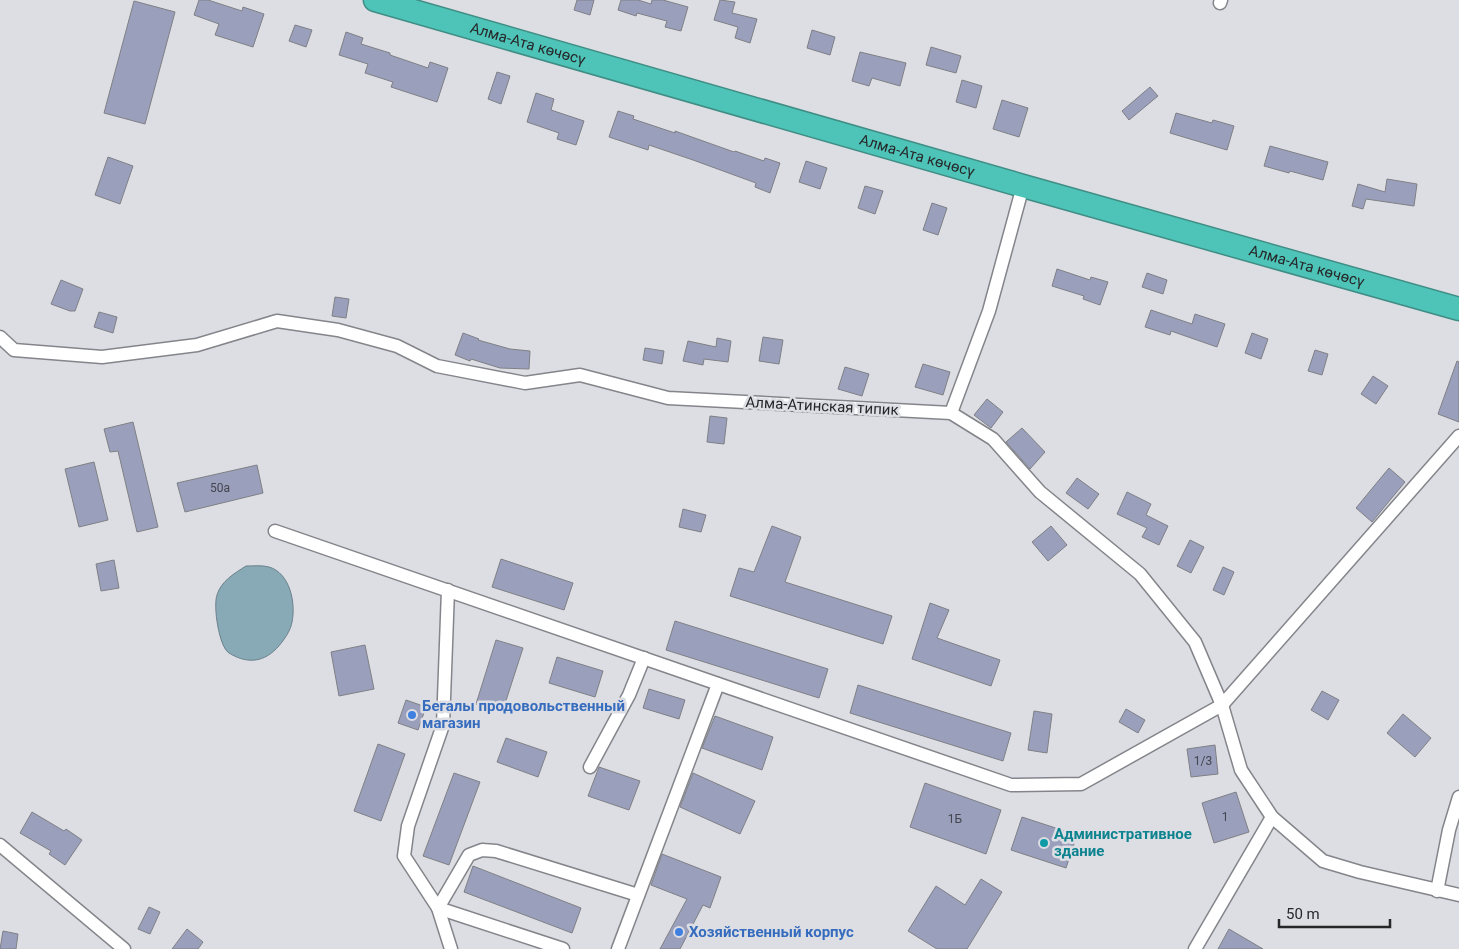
<svg xmlns="http://www.w3.org/2000/svg" width="1459" height="949" font-family="Roboto,sans-serif">
	<rect width="100%" height="100%" fill="#dddee4"/>
	<path fill="#88a9b6" stroke="#6b828c" d="M 246,566 C 253,566 262,565 269,567 C 290,573 296,603 292,622 C 291,629 286,637 282,642 C 268,661 250,666 229,653 C 219,647 213,606 217,595 C 221,581 235,573 246,566 Z"/>
	<g fill="#9aa0bc" stroke="#7f8085">
		<path d="M 199,0 L 208,0 L 242,11 L 243,7 L 264,14 L 253,47 L 215,35 L 219,24 L 194,15 Z"/>
		<path d="M 577,0 L 594,0 L 590,15 L 574,10 Z"/>
		<path d="M 621,0 L 638,0 L 651,4 L 652,0 L 663,0 L 688,7 L 681,31 L 665,27 L 667,21 L 637,13 L 636,16 L 618,10 Z"/>
		<path d="M 720,0 L 735,2 L 732,13 L 757,19 L 750,43 L 735,38 L 738,27 L 714,20 Z"/>
		<path d="M 134,1 L 175,12 L 145,124 L 104,113 Z"/>
		<path d="M 295,25 L 312,30 L 306,47 L 289,41 Z"/>
		<path d="M 812,30 L 835,37 L 830,55 L 807,48 Z"/>
		<path d="M 346,32 L 363,38 L 361,44 L 390,53 L 390,55 L 428,68 L 430,62 L 448,68 L 437,102 L 391,87 L 393,82 L 365,73 L 368,64 L 339,55 Z"/>
		<path d="M 931,47 L 961,56 L 956,73 L 926,65 Z"/>
		<path d="M 860,52 L 906,63 L 900,86 L 872,78 L 869,86 L 852,81 Z"/>
		<path d="M 497,72 L 510,76 L 501,104 L 488,99 Z"/>
		<path d="M 962,80 L 982,86 L 976,108 L 956,102 Z"/>
		<path d="M 1150,87 L 1158,96 L 1129,120 L 1122,111 Z"/>
		<path d="M 536,93 L 554,99 L 551,110 L 584,121 L 576,145 L 557,139 L 559,133 L 527,122 Z"/>
		<path d="M 1002,100 L 1028,108 L 1019,137 L 993,129 Z"/>
		<path d="M 618,111 L 634,116 L 633,119 L 675,133 L 675,131 L 734,152 L 735,151 L 764,161 L 765,158 L 780,163 L 770,193 L 755,187 L 756,183 L 693,160 L 649,145 L 648,150 L 609,137 Z"/>
		<path d="M 1176,113 L 1212,123 L 1213,120 L 1234,126 L 1227,150 L 1170,133 Z"/>
		<path d="M 1270,146 L 1328,162 L 1323,180 L 1290,171 L 1289,173 L 1264,166 Z"/>
		<path d="M 108,157 L 133,166 L 120,204 L 95,195 Z"/>
		<path d="M 806,161 L 827,168 L 820,189 L 799,182 Z"/>
		<path d="M 1387,179 L 1417,184 L 1414,206 L 1366,199 L 1363,209 L 1352,206 L 1358,184 L 1385,192 Z"/>
		<path d="M 865,186 L 883,191 L 875,214 L 858,208 Z"/>
		<path d="M 932,203 L 947,208 L 938,235 L 923,230 Z"/>
		<path d="M 1057,269 L 1090,280 L 1091,277 L 1108,282 L 1100,305 L 1083,299 L 1084,296 L 1052,286 Z"/>
		<path d="M 1147,273 L 1167,280 L 1163,294 L 1142,287 Z"/>
		<path d="M 61,280 L 83,289 L 75,311 L 70,311 L 51,304 Z"/>
		<path d="M 335,297 L 349,299 L 346,318 L 332,316 Z"/>
		<path d="M 1151,310 L 1192,324 L 1195,314 L 1225,324 L 1217,347 L 1171,331 L 1170,335 L 1145,327 Z"/>
		<path d="M 99,312 L 117,317 L 113,333 L 94,327 Z"/>
		<path d="M 463,333 L 479,339 L 478,340 L 510,349 L 530,351 L 529,369 L 500,368 L 471,359 L 470,361 L 455,355 Z"/>
		<path d="M 1252,333 L 1268,339 L 1261,359 L 1245,353 Z"/>
		<path d="M 763,337 L 783,340 L 779,364 L 759,361 Z"/>
		<path d="M 717,338 L 731,341 L 728,362 L 704,359 L 703,365 L 683,361 L 688,341 L 716,347 Z"/>
		<path d="M 645,348 L 664,351 L 662,364 L 643,360 Z"/>
		<path d="M 1315,350 L 1328,354 L 1322,375 L 1308,371 Z"/>
		<path d="M 1457,361 L 1459,362 L 1459,422 L 1438,414 Z"/>
		<path d="M 923,364 L 950,372 L 943,395 L 915,387 Z"/>
		<path d="M 845,367 L 869,374 L 862,396 L 838,389 Z"/>
		<path d="M 1373,376 L 1388,386 L 1376,404 L 1361,394 Z"/>
		<path d="M 987,399 L 1003,412 L 991,428 L 974,415 Z"/>
		<path d="M 710,416 L 727,418 L 724,444 L 707,442 Z"/>
		<path d="M 133,422 L 158,527 L 137,532 L 118,451 L 110,452 L 104,429 Z"/>
		<path d="M 1022,428 L 1045,452 L 1030,469 L 1006,442 Z"/>
		<path d="M 94,462 L 108,520 L 79,527 L 65,469 Z"/>
		<path d="M 257,465 L 263,493 L 185,512 L 177,483 Z"/>
		<path d="M 1389,468 L 1405,482 L 1372,522 L 1356,508 Z"/>
		<path d="M 1077,478 L 1099,494 L 1088,509 L 1066,493 Z"/>
		<path d="M 1127,492 L 1151,504 L 1146,515 L 1168,526 L 1159,545 L 1142,537 L 1147,528 L 1117,514 Z"/>
		<path d="M 683,509 L 706,515 L 701,532 L 679,527 Z"/>
		<path d="M 772,526 L 801,537 L 785,582 L 892,616 L 883,644 L 730,596 L 739,568 L 754,572 Z"/>
		<path d="M 1051,526 L 1067,545 L 1048,561 L 1032,542 Z"/>
		<path d="M 1190,540 L 1204,547 L 1191,573 L 1177,566 Z"/>
		<path d="M 501,559 L 573,583 L 564,610 L 492,587 Z"/>
		<path d="M 114,560 L 119,588 L 101,591 L 96,564 Z"/>
		<path d="M 1223,567 L 1234,572 L 1224,595 L 1213,590 Z"/>
		<path d="M 930,603 L 949,610 L 937,638 L 1000,660 L 991,686 L 912,659 Z"/>
		<path d="M 675,621 L 828,669 L 819,698 L 666,650 Z"/>
		<path d="M 496,640 L 523,648 L 502,713 L 476,704 Z"/>
		<path d="M 365,645 L 374,689 L 339,696 L 331,652 Z"/>
		<path d="M 557,657 L 603,671 L 595,697 L 549,683 Z"/>
		<path d="M 858,685 L 1011,733 L 1003,761 L 850,713 Z"/>
		<path d="M 649,689 L 685,700 L 679,719 L 643,708 Z"/>
		<path d="M 1322,691 L 1339,700 L 1328,720 L 1311,710 Z"/>
		<path d="M 406,700 L 426,707 L 418,730 L 398,723 Z"/>
		<path d="M 1126,709 L 1145,720 L 1138,733 L 1119,722 Z"/>
		<path d="M 1034,711 L 1052,714 L 1047,753 L 1028,750 Z"/>
		<path d="M 1403,714 L 1431,738 L 1415,757 L 1387,733 Z"/>
		<path d="M 715,716 L 773,737 L 762,770 L 702,748 Z"/>
		<path d="M 506,738 L 547,752 L 538,777 L 497,762 Z"/>
		<path d="M 378,744 L 405,754 L 381,821 L 354,811 Z"/>
		<path d="M 1215,745 L 1218,774 L 1191,777 L 1187,749 Z"/>
		<path d="M 599,767 L 640,781 L 629,810 L 588,796 Z"/>
		<path d="M 454,773 L 480,782 L 449,865 L 423,856 Z"/>
		<path d="M 693,773 L 755,801 L 740,834 L 680,807 Z"/>
		<path d="M 925,783 L 1001,810 L 986,854 L 910,827 Z"/>
		<path d="M 1236,792 L 1249,832 L 1214,843 L 1202,803 Z"/>
		<path d="M 32,812 L 64,831 L 66,829 L 82,840 L 65,865 L 49,854 L 51,851 L 20,833 Z"/>
		<path d="M 1022,817 L 1077,835 L 1066,868 L 1011,850 Z"/>
		<path d="M 662,854 L 721,877 L 710,908 L 703,905 L 680,949 L 660,949 L 687,899 L 651,885 Z"/>
		<path d="M 473,866 L 581,908 L 572,933 L 464,892 Z"/>
		<path d="M 981,879 L 1002,892 L 967,949 L 937,949 L 908,931 L 936,886 L 965,905 Z"/>
		<path d="M 149,907 L 160,912 L 150,934 L 138,929 Z"/>
		<path d="M 187,929 L 203,942 L 198,949 L 172,949 Z"/>
		<path d="M 1229,929 L 1263,949 L 1218,949 Z"/>
		<path d="M 3,931 L 18,934 L 16,949 L 0,949 Z"/>
	</g>
	<g fill="none" stroke-linecap="round" stroke-linejoin="round">
		<g stroke="#84858a" stroke-width="15">
			<g id="street">
				<path d="M 1220,3 L 1221,0"/>
				<path d="M 0,337 L 14,350 L 102,357 L 197,345 L 277,321 L 338,330 L 397,346 L 437,366 L 525,383 L 580,375 L 668,398 L 951,413 L 993,439 L 1040,492 L 1140,574 L 1195,642 L 1222,705 L 1241,770 L 1272,817 L 1323,861 L 1360,872 L 1459,895"/>
				<path d="M 951,413 L 989,311 L 1023,186"/>
				<path d="M 275,531 L 1011,785 L 1081,784 L 1222,705 L 1459,436"/>
				<path d="M 448,590 L 443,725 L 408,826 L 404,856 L 438,908 L 563,949"/>
				<path d="M 590,767 L 629,695 L 644,658"/>
				<path d="M 0,845 L 124,949"/>
				<path d="M 1437,891 L 1449,830 L 1459,797"/>
				<path d="M 451,949 L 438,908 L 469,855 L 482,850 L 496,851 L 638,895"/>
				<path d="M 618,949 L 718,684"/>
				<path d="M 1195,949 L 1272,817"/>
			</g>
		</g>
		<g stroke="#408d85" stroke-width="25">
			<g id="highway">
				<path id="s1" d="M 375,0 L 1023,186 L 1459,309"/>
			</g>
		</g>
		<use href="#street" stroke="#fff" stroke-width="12"/>
		<use href="#highway" stroke="#4dc4b7" stroke-width="22"/>
	</g>
	<g fill="#3f7fe0" stroke="#dddee4" stroke-width="2">
		<circle cx="412" cy="715" r="5"/>
		<circle cx="679" cy="932" r="5"/>
	</g>
	<circle fill="#0f9aa8" stroke="#dddee4" stroke-width="2" cx="1044" cy="843" r="5"/>
	<g text-anchor="middle" stroke-width="5" stroke-linejoin="round" paint-order="stroke">
		<g font-size="12" fill="#44454e">
			<text x="220" y="492">50а</text>
			<text x="1203" y="765">1/3</text>
			<text x="1225" y="821">1</text>
			<text x="955" y="823">1Б</text>
		</g>
		<g font-size="15" fill="#272729" stroke="#dddee4">
			<text dy="5" stroke="none"><textPath href="#s1" startOffset="159">Алма-Ата көчөсү</textPath></text>
			<text dy="5" stroke="none"><textPath href="#s1" startOffset="564">Алма-Ата көчөсү</textPath></text>
			<text dy="5" stroke="none"><textPath href="#s1" startOffset="969">Алма-Ата көчөсү</textPath></text>
			<text transform="translate(822 406) rotate(3)" y="5">Алма-Атинская типик</text>
		</g>
		<g font-size="15" font-weight="bold" fill="#366cbe" stroke="#dddee4" text-anchor="start">
			<text x="422" y="711">Бегалы продовольственный<tspan x="422" dy="17">магазин</tspan></text>
			<text x="689" y="937">Хозяйственный корпус</text>
		</g>
		<g font-size="15" font-weight="bold" fill="#0d838f" stroke="#dddee4" text-anchor="start">
			<text x="1054" y="839">Административное<tspan x="1054" dy="17">здание</tspan></text>
		</g>
	</g>
	<path d="M1279 919v8h111v-8" fill="none" stroke="#272729" stroke-width="2.5"/>
	<text x="1286" y="919" font-size="15" fill="#272729" stroke="#dddee4" stroke-width="4" paint-order="stroke">50 m</text>
</svg>
